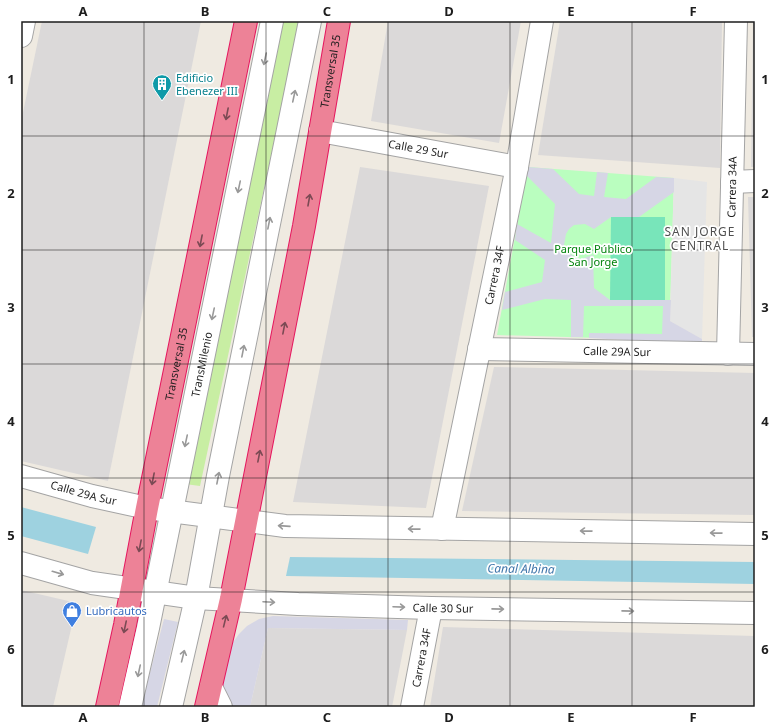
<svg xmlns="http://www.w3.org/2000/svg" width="776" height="728" font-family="'Noto Sans',sans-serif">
	<rect width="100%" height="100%" fill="#efeae1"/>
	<g fill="#dbd9d9">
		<path d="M 42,21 L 201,21 L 108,481 L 21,461 L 21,122 Z"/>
		<path d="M 388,21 L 521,21 L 499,143 L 371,121 Z"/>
		<path d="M 560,21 L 722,21 L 720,168 L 538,155 Z"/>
		<path d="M 753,21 L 755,21 L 755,167 L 751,167 Z"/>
		<path d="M 360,167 L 489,186 L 426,508 L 293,502 Z"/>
		<path d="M 748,197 L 755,197 L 755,337 L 752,337 Z"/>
		<path d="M 494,367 L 755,373 L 755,515 L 462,511 Z"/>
		<path d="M 21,590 L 77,603 L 53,707 L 21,707 Z"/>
		<path d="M 443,627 L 755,636 L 755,707 L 430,707 Z"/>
		<path d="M 268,628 L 407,630 L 392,707 L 250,707 Z"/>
	</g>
	<path fill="#c8eea3" d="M 283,21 L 300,21 L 200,486 L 185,484 L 236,251 Z"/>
	<path fill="#bafebf" d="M 528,167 L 674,178 L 669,340 L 497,335 Z"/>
	<path fill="#78e5ba" d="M 611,217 L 665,217 L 665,301 L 610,300 Z"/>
	<path fill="#e5e5e5" d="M 674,178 L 707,182 L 702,339 L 670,321 Z"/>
	<g fill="#d6d6e5">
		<path d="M 528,167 L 553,169 L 579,194 L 594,196 L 597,172 L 608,173 L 604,197 L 626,199 L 656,177 L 674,178 L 674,192 L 639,217 L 611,217 L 594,229 L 585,224 L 574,225 L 569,229 L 566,234 L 564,245 L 566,251 L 576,258 L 581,259 L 593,255 L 594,288 L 610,300 L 671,300 L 670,321 L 702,339 L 702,344 L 589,338 L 589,333 L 662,334 L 663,306 L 584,306 L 583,337 L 571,337 L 571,300 L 545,299 L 502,310 L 505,292 L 542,282 L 545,260 L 515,240 L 517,224 L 551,243 L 555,204 L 526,175 Z"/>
		<path d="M 273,616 L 408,620 L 407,630 L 268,628 L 250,707 L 218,707 L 231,645 L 239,634 L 247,626 L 259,619 Z"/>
		<path d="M 164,619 L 178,622 L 157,707 L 141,707 Z"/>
	</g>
	<g fill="#9ed2e0">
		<path d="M 21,507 L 96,527 L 88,554 L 21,536 Z"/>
		<path d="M 290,557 L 755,562 L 755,584 L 286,576 Z"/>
	</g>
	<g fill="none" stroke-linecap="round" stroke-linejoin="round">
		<g stroke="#a4a4a4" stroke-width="24">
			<g id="minor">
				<path d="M 21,36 L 24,21"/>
				<path id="s1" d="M 320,131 L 517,167"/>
				<path d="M 732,182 L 755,181"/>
				<path id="s2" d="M 479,349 L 755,354"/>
				<path id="s3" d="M 728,354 L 736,21"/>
				<path id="s4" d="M 21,476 L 92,496 L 147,508 L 285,526 L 755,534"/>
				<path id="s5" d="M 442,529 L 517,167 L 542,21"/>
				<path id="s6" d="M 21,563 L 92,583 L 196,598 L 298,604 L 431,608 L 755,613"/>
				<path d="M 211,687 L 221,707"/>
				<path id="s7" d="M 130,707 L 148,628 L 272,21"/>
				<path d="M 171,707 L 196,598 L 218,476 L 310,21"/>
				<path id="s8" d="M 412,707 L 431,608"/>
			</g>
		</g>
		<g stroke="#e5165e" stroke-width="24">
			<g id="highway">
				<path id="s9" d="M 107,707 L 125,625 L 147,508 L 246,21"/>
				<path id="s10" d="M 206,707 L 231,599 L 304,226 L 339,21"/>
			</g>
		</g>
		<use href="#minor" stroke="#fff" stroke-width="22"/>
		<use href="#highway" stroke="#ed8297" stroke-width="22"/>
	</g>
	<defs><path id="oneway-shaft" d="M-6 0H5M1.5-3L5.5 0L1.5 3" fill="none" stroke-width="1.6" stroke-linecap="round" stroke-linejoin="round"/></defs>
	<g stroke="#999">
		<use href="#oneway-shaft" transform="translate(265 59) rotate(102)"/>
		<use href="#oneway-shaft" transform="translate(294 96) rotate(-78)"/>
		<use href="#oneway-shaft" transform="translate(239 187) rotate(102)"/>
		<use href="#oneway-shaft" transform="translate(269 223) rotate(-79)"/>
		<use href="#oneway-shaft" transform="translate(213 314) rotate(102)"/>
		<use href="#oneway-shaft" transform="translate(243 351) rotate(-79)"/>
		<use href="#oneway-shaft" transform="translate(186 441) rotate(102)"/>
		<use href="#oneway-shaft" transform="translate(218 478) rotate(-79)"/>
		<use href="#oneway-shaft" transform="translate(284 526) rotate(-176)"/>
		<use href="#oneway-shaft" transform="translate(414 529) rotate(-179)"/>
		<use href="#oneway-shaft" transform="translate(586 531) rotate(-179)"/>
		<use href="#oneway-shaft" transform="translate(716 533) rotate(-179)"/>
		<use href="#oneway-shaft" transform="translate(58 573) rotate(16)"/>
		<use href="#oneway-shaft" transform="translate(269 602) rotate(3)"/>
		<use href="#oneway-shaft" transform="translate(399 607) rotate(2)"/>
		<use href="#oneway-shaft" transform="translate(498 609) rotate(1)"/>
		<use href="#oneway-shaft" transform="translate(628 611) rotate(1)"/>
		<use href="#oneway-shaft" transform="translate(183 656) rotate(-76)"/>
		<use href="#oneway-shaft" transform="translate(139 671) rotate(102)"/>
	</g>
	<g stroke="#7b4a54">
		<use href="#oneway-shaft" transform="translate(227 114) rotate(101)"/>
		<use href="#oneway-shaft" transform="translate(309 200) rotate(-80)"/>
		<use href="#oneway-shaft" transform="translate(201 241) rotate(101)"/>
		<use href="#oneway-shaft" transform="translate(284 328) rotate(-79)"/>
		<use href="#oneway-shaft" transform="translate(259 456) rotate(-79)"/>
		<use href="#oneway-shaft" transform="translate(153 479) rotate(101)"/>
		<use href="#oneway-shaft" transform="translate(140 546) rotate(101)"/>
		<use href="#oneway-shaft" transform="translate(225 621) rotate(-76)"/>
		<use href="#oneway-shaft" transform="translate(125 627) rotate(102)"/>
	</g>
	<path fill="none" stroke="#1d1d1d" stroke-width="1" stroke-opacity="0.55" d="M 144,21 L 144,707M 266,21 L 266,707M 388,21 L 388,707M 510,21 L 510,707M 632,21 L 632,707M 21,136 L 755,136M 21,250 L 755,250M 21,364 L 755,364M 21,478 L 755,478M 21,592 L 755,592"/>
	<defs>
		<g id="building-pin" transform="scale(1)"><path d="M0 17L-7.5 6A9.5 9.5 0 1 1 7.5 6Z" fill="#0f9aa8" stroke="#fff"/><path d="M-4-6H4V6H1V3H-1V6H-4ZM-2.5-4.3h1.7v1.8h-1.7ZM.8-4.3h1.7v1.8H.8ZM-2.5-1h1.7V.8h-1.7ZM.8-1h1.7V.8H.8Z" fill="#fff"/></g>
		<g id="shop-pin" transform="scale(1)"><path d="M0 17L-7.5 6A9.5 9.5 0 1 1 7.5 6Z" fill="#3f7fe0" stroke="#fff"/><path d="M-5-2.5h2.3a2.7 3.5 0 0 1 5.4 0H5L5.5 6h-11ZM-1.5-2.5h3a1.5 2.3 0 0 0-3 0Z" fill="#fff"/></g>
	</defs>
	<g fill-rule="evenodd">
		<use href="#building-pin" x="162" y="84"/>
		<use href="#shop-pin" x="72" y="611"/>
	</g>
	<g text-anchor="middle" stroke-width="3.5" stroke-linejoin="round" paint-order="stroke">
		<g font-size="11" fill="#1d1d1d" stroke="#fff">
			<text dy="4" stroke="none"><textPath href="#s10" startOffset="648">Transversal 35</textPath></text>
			<text dy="4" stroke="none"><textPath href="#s1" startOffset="100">Calle 29 Sur</textPath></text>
			<text dy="4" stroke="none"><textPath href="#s3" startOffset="167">Carrera 34A</textPath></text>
			<text dy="4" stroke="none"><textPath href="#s5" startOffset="259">Carrera 34F</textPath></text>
			<text dy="4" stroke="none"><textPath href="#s2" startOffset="138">Calle 29A Sur</textPath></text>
			<text dy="4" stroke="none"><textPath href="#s9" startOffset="350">Transversal 35</textPath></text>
			<text dy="4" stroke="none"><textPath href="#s7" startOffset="350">TransMilenio</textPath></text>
			<text dy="4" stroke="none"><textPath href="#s4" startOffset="65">Calle 29A Sur</textPath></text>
			<text dy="4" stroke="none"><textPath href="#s6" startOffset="426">Calle 30 Sur</textPath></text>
			<text dy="4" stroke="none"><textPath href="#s8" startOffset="50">Carrera 34F</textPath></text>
		</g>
		<g font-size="11" fill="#0d838f" stroke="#fff" text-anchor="start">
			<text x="176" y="82">Edificio<tspan x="176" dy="13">Ebenezer III</tspan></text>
		</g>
		<g font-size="11" fill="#03830d" stroke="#fff">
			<text x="593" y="253">Parque Público<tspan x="593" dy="13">San Jorge</tspan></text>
		</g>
		<g font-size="11" fill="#366cbe" stroke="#fff" text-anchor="start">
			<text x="86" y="615">Lubricautos</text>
		</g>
		<g font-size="12" letter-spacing="1" fill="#505050" stroke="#fff">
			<text x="700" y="236">SAN JORGE<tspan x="700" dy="14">CENTRAL</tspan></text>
		</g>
		<g font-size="12" font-style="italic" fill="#4076ab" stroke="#fff">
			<text transform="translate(521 569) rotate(1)" y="4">Canal Albina</text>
		</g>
	</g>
	<rect width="776" height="728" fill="none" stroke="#ffffff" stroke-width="44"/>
	<rect x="22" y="22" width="732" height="684" fill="none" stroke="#1d1d1d" stroke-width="1.5"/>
	<g font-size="13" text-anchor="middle" font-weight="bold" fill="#1d1d1d">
		<text x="83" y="16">A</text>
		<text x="205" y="16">B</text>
		<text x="327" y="16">C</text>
		<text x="449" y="16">D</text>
		<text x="571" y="16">E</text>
		<text x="693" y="16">F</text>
		<text x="11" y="84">1</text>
		<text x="765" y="84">1</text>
		<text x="11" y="198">2</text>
		<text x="765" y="198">2</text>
		<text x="11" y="312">3</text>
		<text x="765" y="312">3</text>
		<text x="11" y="426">4</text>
		<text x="765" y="426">4</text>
		<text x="11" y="540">5</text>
		<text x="765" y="540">5</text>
		<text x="11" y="654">6</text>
		<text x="765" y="654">6</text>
		<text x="83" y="722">A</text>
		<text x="205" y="722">B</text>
		<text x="327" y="722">C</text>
		<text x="449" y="722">D</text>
		<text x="571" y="722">E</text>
		<text x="693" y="722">F</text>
	</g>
</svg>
